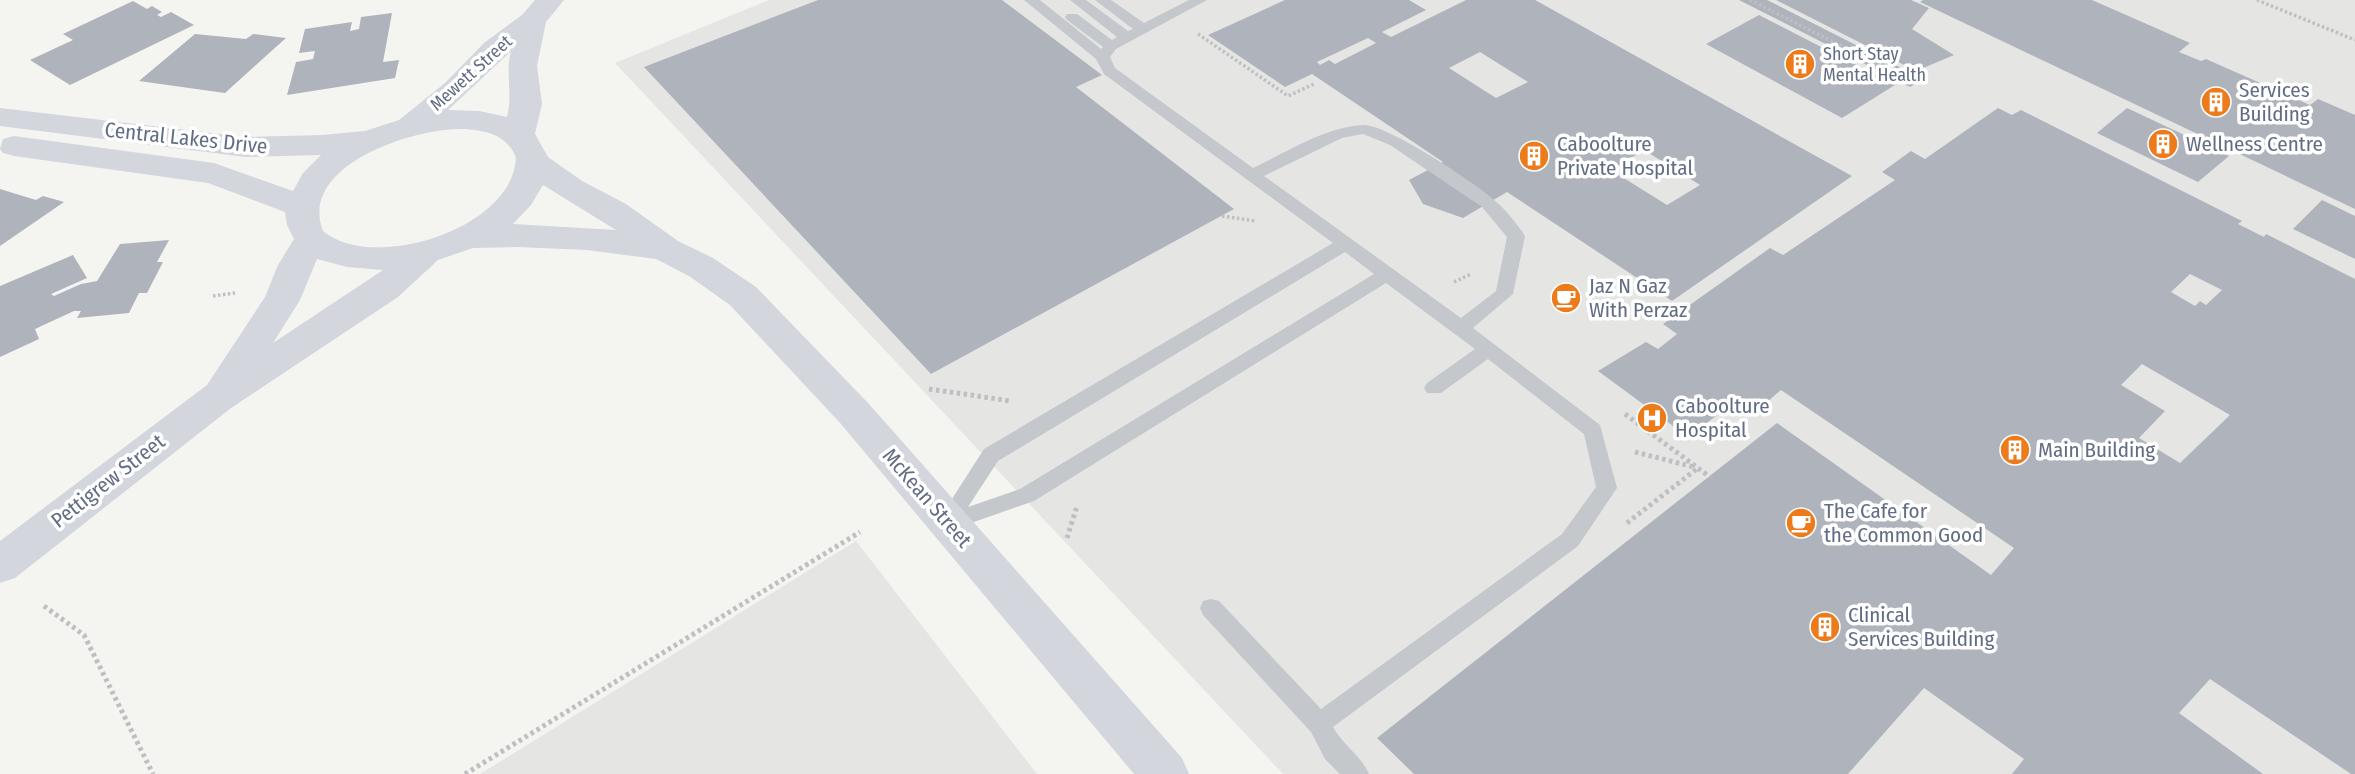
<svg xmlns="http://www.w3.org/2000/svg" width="2355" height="774" font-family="'Fira Sans Condensed',sans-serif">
	<rect width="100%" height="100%" fill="#f4f5f1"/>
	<g fill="#e5e6e4">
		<path d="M 769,0 L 2355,0 L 2355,774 L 1283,774 L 615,63 Z"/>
		<path d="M 856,541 L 1037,774 L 480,774 Z"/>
	</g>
	<g fill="#afb3bc" fill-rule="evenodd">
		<path d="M 818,0 L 1002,0 L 1102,75 L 1076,87 L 1234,209 L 931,374 L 644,67 Z"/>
		<path d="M 1285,0 L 1409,0 L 1426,10 L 1382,32 L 1391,37 L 1466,0 L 1535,0 L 1852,176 L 1672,301 L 1507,192 L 1463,218 L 1423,204 L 1409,180 L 1443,162 L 1312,74 L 1285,87 L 1208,35 ZM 1368,38 L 1376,43 L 1335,64 L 1329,60 L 1320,65 L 1317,62 ZM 1480,52 L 1528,82 L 1496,98 L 1449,68 ZM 1644,150 L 1700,185 L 1667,205 L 1611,170 Z"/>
		<path d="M 1739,0 L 1767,0 L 1923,79 L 1910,87 Z"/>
		<path d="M 1776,0 L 1911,0 L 1929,8 L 1912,29 L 1954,55 L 1916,71 Z"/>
		<path d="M 1923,0 L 2092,0 L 2190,43 L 2179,52 L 2201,61 L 2206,59 L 2310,105 L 2318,99 L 2355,115 L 2355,209 L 1920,2 Z"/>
		<path d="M 133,1 L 147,9 L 152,6 L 162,12 L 157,15 L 161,17 L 171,12 L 194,25 L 70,85 L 30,60 L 73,40 L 63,34 Z"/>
		<path d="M 392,13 L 383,62 L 399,60 L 395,78 L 287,95 L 296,62 L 313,59 L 315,51 L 299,53 L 305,29 L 352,22 L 350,31 L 359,29 L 361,17 Z"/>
		<path d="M 1759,15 L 1895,85 L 1842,118 L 1706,44 Z"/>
		<path d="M 195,34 L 246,39 L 253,34 L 286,38 L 225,93 L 139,81 Z"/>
		<path d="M 1998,108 L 2012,115 L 2021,110 L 2242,221 L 2238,224 L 2264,237 L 2266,234 L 2355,279 L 2355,774 L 2351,774 L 2210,679 L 2179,713 L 2263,774 L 2012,774 L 2024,759 L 1924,688 L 1848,774 L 1414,774 L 1377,738 L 1777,423 L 1991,575 L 2014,548 L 1781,390 L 1751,416 L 1732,404 L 1688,437 L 1598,371 L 1646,342 L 1658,349 L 1677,334 L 1663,324 L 1770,248 L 1783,255 L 1895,180 L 1882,172 L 1911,151 L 1925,159 ZM 2190,274 L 2222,290 L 2206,305 L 2200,301 L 2195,306 L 2171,292 ZM 2142,364 L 2230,415 L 2180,463 L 2139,438 L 2165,411 L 2121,385 Z"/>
		<path d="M 2127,108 L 2229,156 L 2198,182 L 2097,133 Z"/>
		<path d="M 0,189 L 36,200 L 43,196 L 64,202 L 0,246 Z"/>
		<path d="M 2322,200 L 2355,216 L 2355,259 L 2293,229 Z"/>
		<path d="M 169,240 L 157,262 L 163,262 L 147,293 L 139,293 L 129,313 L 77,318 L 81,311 L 74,311 L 35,329 L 39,339 L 0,357 L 0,286 L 73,255 L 87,278 L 51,294 L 54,296 L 81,284 L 97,281 L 120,244 Z"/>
	</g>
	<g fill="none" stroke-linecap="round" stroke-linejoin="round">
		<g stroke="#bebfc2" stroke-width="3.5" stroke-dasharray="2.5 2.5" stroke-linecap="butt">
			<path d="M 1750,0 L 1907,79"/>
			<path d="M 2257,0 L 2355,40"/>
			<path d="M 1198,34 L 1288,96 L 1314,84"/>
			<path d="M 1222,216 L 1256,221"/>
			<path d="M 1454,282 L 1471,274"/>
			<path d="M 213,296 L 235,293"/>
		</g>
		<g stroke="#bebfc2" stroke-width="5" stroke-dasharray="3.5 3.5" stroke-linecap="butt">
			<path d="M 929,389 L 1011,401"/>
			<path d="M 1625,414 L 1710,477"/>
			<path d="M 1635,452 L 1694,467"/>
			<path d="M 1627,523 L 1698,468"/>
			<path d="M 1067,538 L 1077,506"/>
			<path d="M 44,606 L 84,635 L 153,774"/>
			<path d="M 465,774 L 860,532"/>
		</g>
		<path fill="#c4c7cb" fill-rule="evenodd" d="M 1024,0 L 1040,0 L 1101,49 L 1103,47 L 1067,20 L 1065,17 L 1067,14 L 1077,14 L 1112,40 L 1117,37 L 1070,0 L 1086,0 L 1128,31 L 1133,29 L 1095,0 L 1111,0 L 1144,23 L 1189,0 L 1207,0 L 1116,49 L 1110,57 L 1115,68 L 1253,168 C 1287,152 1325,127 1363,125 C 1385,123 1474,182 1493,199 C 1505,208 1517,224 1525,236 L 1513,294 L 1473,328 L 1600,425 L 1617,488 L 1578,546 L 1333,727 C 1343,745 1362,757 1369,774 L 1340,774 L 1325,759 L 1311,732 L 1203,615 L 1200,608 L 1203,601 L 1211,599 L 1219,601 L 1321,709 L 1562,534 L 1596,487 L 1584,434 L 1488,359 L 1441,393 L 1427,393 L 1424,388 L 1427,383 L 1475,349 L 1386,283 L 1034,501 L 948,531 L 941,528 L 937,522 L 941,516 L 984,449 L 1333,243 L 1104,74 L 1096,59 ZM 1363,134 L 1390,145 L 1482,207 L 1507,237 L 1496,291 L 1461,318 L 1264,176 L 1342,138 ZM 1345,252 L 1374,274 L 1020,489 L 968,507 L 998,461 Z"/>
		<path fill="#d3d6dc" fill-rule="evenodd" d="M 535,0 L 564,0 L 546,22 L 537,66 L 542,104 L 535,134 L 548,157 L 582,181 L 626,204 L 678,241 L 713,258 L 756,287 L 869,404 L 1182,758 L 1189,774 L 1134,774 L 841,424 L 730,305 L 689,276 L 656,259 L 587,250 L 517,247 L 473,248 L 438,260 L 398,297 L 231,408 L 15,578 L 0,583 L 0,541 L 207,385 L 265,297 L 278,265 L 294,239 L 287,225 L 285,212 L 208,183 L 14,156 L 3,153 L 0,149 L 3,139 L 14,136 L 214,163 L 293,191 L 303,173 L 321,155 L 246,157 L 0,126 L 0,108 L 246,137 L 322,135 L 365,131 L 399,120 L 445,83 L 484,43 L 522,15 ZM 511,51 C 505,73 513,95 507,117 L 479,111 L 448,110 ZM 457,129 C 481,129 507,133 516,158 C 513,229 373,273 323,231 C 298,166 410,130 457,129 ZM 543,185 L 616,230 L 513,224 L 531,205 ZM 317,259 L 347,267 L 383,270 L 273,343 L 300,300 Z"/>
	</g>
	<defs>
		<g id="building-disc" transform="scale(1.575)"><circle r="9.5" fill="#eb7b1b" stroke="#fff"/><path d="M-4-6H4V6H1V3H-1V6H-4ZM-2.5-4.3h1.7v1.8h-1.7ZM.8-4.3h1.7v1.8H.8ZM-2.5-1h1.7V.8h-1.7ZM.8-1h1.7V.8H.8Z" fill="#fff"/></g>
		<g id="cafe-disc" transform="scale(1.575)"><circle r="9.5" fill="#eb7b1b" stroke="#fff"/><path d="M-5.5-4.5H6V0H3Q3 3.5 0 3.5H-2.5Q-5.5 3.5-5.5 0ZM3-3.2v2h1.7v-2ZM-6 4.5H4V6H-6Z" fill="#fff"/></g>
		<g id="hospital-disc" transform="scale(1.575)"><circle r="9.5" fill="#eb7b1b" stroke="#fff"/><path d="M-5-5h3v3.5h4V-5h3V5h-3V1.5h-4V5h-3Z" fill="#fff"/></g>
	</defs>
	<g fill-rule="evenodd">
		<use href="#building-disc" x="1800" y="64"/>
		<use href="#building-disc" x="2216" y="102"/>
		<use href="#building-disc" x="2163" y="144"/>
		<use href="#building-disc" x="1534" y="156"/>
		<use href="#cafe-disc" x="1566" y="298"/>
		<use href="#hospital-disc" x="1652" y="418"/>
		<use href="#building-disc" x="2015" y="450"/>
		<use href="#cafe-disc" x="1801" y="523"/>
		<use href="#building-disc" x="1825" y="627"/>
	</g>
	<g text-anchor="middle" stroke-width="7" stroke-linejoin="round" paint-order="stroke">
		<g font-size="18" fill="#626d84" stroke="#fff" text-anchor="start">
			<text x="1823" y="60">Short Stay<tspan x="1823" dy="21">Mental Health</tspan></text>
		</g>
		<g font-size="18" fill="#626d84" stroke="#fff">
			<text transform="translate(471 73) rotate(-42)" y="6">Mewett Street</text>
		</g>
		<g font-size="21" fill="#626d84" stroke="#fff" text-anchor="start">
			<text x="2239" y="97">Services<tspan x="2239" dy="24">Building</tspan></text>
			<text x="1557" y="151">Caboolture<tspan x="1557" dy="24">Private Hospital</tspan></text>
			<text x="2186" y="151">Wellness Centre</text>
			<text x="1589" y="293">Jaz N Gaz<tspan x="1589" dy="24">With Perzaz</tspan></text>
			<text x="1675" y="413">Caboolture<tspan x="1675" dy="24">Hospital</tspan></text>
			<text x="2038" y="457">Main Building</text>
			<text x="1824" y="518">The Cafe for<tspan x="1824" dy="24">the Common Good</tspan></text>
			<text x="1848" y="622">Clinical<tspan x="1848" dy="24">Services Building</tspan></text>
		</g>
		<g font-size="21" fill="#626d84" stroke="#fff">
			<text transform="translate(186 138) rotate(6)" y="7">Central Lakes Drive</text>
			<text transform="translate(108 481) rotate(-38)" y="7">Pettigrew Street</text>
			<text transform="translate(927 498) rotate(49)" y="7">McKean Street</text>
		</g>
	</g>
</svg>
